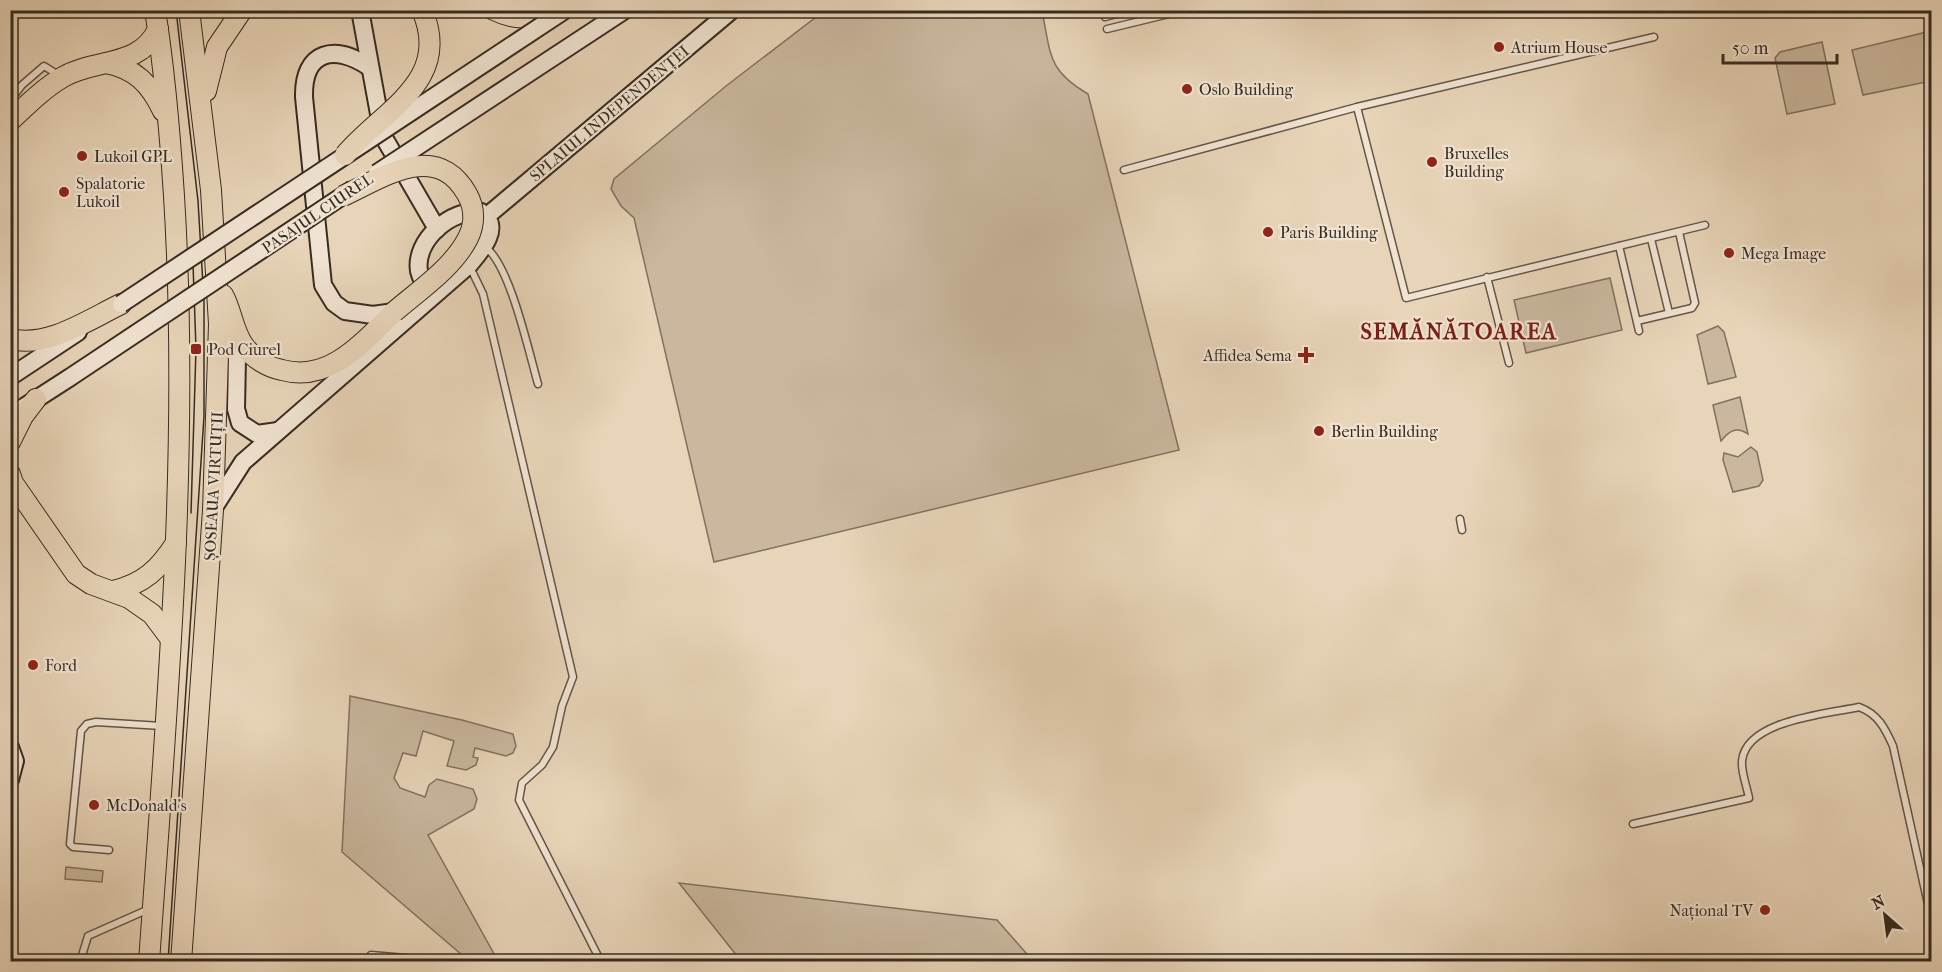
<svg xmlns="http://www.w3.org/2000/svg" width="1942" height="972" font-family="'IM FELL French Canon',serif">
	<rect width="100%" height="100%" fill="#e8d4b8"/>
	<filter id="stains"><feTurbulence type="fractalNoise" baseFrequency=".00333" numOctaves="4"/><feColorMatrix values="0 0 0 0 .2 0 0 0 0 .09 0 0 0 0 .02 0 0 0 .5 -.17"/></filter>
	<radialGradient id="worn" r=".72"><stop offset=".6" stop-color="#630" stop-opacity="0"/><stop offset="1" stop-color="#630" stop-opacity=".3"/></radialGradient>
	<g fill="#cab79e" stroke="#807260" stroke-width="1.5">
		<path d="M 824,11 L 1042,11 C 1051,54 1047,70 1088,94 L 1179,450 L 714,562 L 634,218 L 621,206 L 611,189 L 614,179 L 726,86 Z"/>
		<path d="M 1931,31 L 1931,81 L 1863,95 L 1852,50 Z"/>
		<path d="M 1822,42 L 1835,104 L 1787,114 L 1775,58 L 1780,52 Z"/>
		<path d="M 1610,278 L 1622,330 L 1526,353 L 1514,300 Z"/>
		<path d="M 1718,326 L 1724,332 L 1736,377 L 1708,384 L 1697,335 Z"/>
		<path d="M 1740,397 L 1748,434 C 1736,426 1729,431 1721,441 L 1713,405 Z"/>
		<path d="M 1751,447 L 1757,452 L 1763,480 L 1759,486 L 1733,492 L 1723,460 L 1724,453 L 1738,457 Z"/>
		<path d="M 350,696 L 462,720 L 513,734 L 516,746 L 513,753 L 506,756 L 475,748 L 473,757 L 478,758 L 476,765 L 466,770 L 447,766 L 454,741 L 423,731 L 416,756 L 403,753 L 394,778 L 400,788 L 425,797 L 429,785 L 437,779 L 473,789 L 477,799 L 474,809 L 428,835 L 498,961 L 469,961 L 342,852 Z"/>
		<path d="M 66,867 L 103,871 L 102,882 L 65,879 Z"/>
		<path d="M 679,883 L 997,920 L 1033,961 L 741,961 Z"/>
	</g>
	<g fill="none" stroke-linecap="round" stroke-linejoin="round">
		<g stroke="#635647" stroke-width="9">
			<g id="lane">
				<path d="M 1105,17 L 1132,10"/>
				<path d="M 1107,29 L 1169,14"/>
				<path d="M 10,101 L 22,85 L 44,66 L 60,76"/>
				<path d="M 1357,107 L 1406,298 L 1705,225"/>
				<path d="M 1124,170 L 1357,107 L 1654,37"/>
				<path d="M 1651,239 L 1669,313"/>
				<path d="M 1619,246 L 1639,331"/>
				<path d="M 485,247 C 510,264 529,353 538,384"/>
				<path d="M 470,267 L 483,294 L 573,677 L 562,706 L 553,747 L 542,765 L 522,783 L 519,800 L 601,962"/>
				<path d="M 1487,277 L 1509,363"/>
				<path d="M 1637,321 L 1692,308 L 1695,303 L 1679,232"/>
				<path d="M 1460,519 L 1462,530"/>
				<path d="M 1633,824 L 1749,798 C 1747,787 1741,772 1742,761 C 1746,720 1827,714 1859,707 C 1878,714 1885,728 1893,746 L 1932,922"/>
				<path d="M 109,850 L 73,847 L 70,844 L 81,731 L 87,724 L 96,722 L 162,726"/>
				<path d="M 371,955 L 451,962"/>
				<path d="M 80,962 L 88,936 L 149,909"/>
			</g>
		</g>
		<g stroke="#372c21" stroke-width="20">
			<g id="secondary">
				<path d="M 360,10 L 383,136 L 437,229"/>
				<path d="M 369,67 C 335,44 303,50 304,97 L 323,285 L 334,303 L 345,311 L 373,315 L 394,312"/>
				<path d="M 487,216 L 732,10"/>
				<path d="M 219,324 L 237,357 L 236,409 L 240,423 L 257,434 L 278,431"/>
				<path d="M 10,377 L 78,332"/>
				<path d="M 10,416 L 69,378"/>
				<path d="M 213,509 L 243,462 L 469,265 C 481,251 503,227 481,212 C 452,208 414,240 419,271 C 421,281 427,288 434,295"/>
				<path d="M 10,747 L 15,761 L 10,780"/>
			</g>
		</g>
		<g stroke="#372c21" stroke-width="22">
			<g id="primary">
				<path d="M 494,10 C 514,20 530,20 550,10"/>
				<path d="M 106,63 C 136,69 150,84 163,111"/>
				<path d="M 206,91 L 217,47 L 242,10"/>
				<path d="M 10,121 C 27,105 44,88 63,77 C 96,58 140,68 158,29"/>
				<path d="M 223,295 C 232,311 233,331 244,346 C 253,358 267,367 282,370 C 330,383 363,342 394,312"/>
				<path d="M 10,339 C 48,348 88,320 121,304"/>
				<path d="M 10,442 L 23,416 L 36,399"/>
				<path d="M 10,474 L 13,483 L 76,574 L 91,584 L 129,598 L 152,614 L 170,638"/>
				<path d="M 113,591 C 144,584 159,569 176,543"/>
				<path d="M 149,962 C 167,707 190,451 174,196 C 170,134 165,72 155,10"/>
				<path d="M 181,962 L 213,510 L 219,324 L 211,190 L 189,10"/>
			</g>
		</g>
		<use href="#lane" stroke="#f0e3d1" stroke-width="6"/>
		<use href="#secondary" stroke="#f0e3d1" stroke-width="16"/>
		<use href="#primary" stroke="#e8d4b8" stroke-width="20"/>
		<g stroke="#372c21" stroke-width="1.5">
			<path d="M 191,513 L 196,349 L 193,264"/>
			<path d="M 168,962 L 204,416 L 204,302 L 198,201 L 176,10"/>
		</g>
		<g stroke="#372c21" stroke-width="20" stroke-linecap="butt">
			<g id="secondary-bridge">
				<path d="M 377,173 L 625,10"/>
				<path d="M 121,304 L 565,10"/>
				<path d="M 69,378 L 353,189"/>
			</g>
		</g>
		<g stroke="#372c21" stroke-width="22" stroke-linecap="butt">
			<g id="primary-bridge">
				<path d="M 345,155 C 383,110 453,81 422,10"/>
				<path d="M 343,196 C 384,177 436,140 467,194 C 475,208 475,224 468,238 C 453,268 418,291 394,312"/>
			</g>
		</g>
		<use href="#secondary-bridge" stroke="#f0e3d1" stroke-width="16"/>
		<use href="#primary-bridge" stroke="#e8d4b8" stroke-width="20"/>
	</g>
	<g fill="#8f2418" stroke="#f0e3d1" stroke-width="2">
		<circle cx="1499" cy="47" r="6"/>
		<circle cx="1187" cy="89" r="6"/>
		<circle cx="82" cy="156" r="6"/>
		<circle cx="1432" cy="162" r="6"/>
		<circle cx="64" cy="192" r="6"/>
		<circle cx="1268" cy="232" r="6"/>
		<circle cx="1729" cy="253" r="6"/>
		<rect x="190" y="343" width="12" height="12" rx="3"/>
		<path d="M1303 346h6v6h6v6h-6v6h-6v-6h-6v-6h6z"/>
		<circle cx="1319" cy="431" r="6"/>
		<circle cx="33" cy="665" r="6"/>
		<circle cx="94" cy="805" r="6"/>
		<circle cx="1765" cy="910" r="6"/>
	</g>
	<g text-anchor="middle" stroke-width="4.5" stroke-linejoin="round" paint-order="stroke">
		<g font-size="16" fill="#372c21" stroke="#f0e3d1" text-anchor="start">
			<text x="1511" y="53">Atrium House</text>
			<text x="1199" y="95">Oslo Building</text>
			<text x="1444" y="159">Bruxelles<tspan x="1444" dy="18">Building</tspan></text>
			<text x="94" y="162">Lukoil GPL</text>
			<text x="76" y="189">Spalatorie<tspan x="76" dy="18">Lukoil</tspan></text>
			<text x="1280" y="238">Paris Building</text>
			<text x="1741" y="259">Mega Image</text>
			<text x="208" y="355">Pod Ciurel</text>
			<text x="1292" y="361" text-anchor="end">Affidea Sema</text>
			<text x="1331" y="437">Berlin Building</text>
			<text x="45" y="671">Ford</text>
			<text x="106" y="811">McDonald's</text>
			<text x="1753" y="916" text-anchor="end">Național TV</text>
		</g>
		<g font-size="16" fill="#372c21" stroke="#f0e3d1">
			<text transform="translate(609 113) rotate(-40)" y="6">SPLAIUL INDEPENDENȚEI</text>
			<text transform="translate(317 213) rotate(-34)" y="6">PASAJUL CIUREL</text>
			<text transform="translate(213 486) rotate(-87)" y="6">ȘOSEAUA VIRTUȚII</text>
		</g>
		<g font-size="22" font-weight="bold" letter-spacing="1.5" fill="#7a1f14" stroke="#f0e3d1">
			<text x="1459" y="339">SEMĂNĂTOAREA</text>
		</g>
	</g>
	<rect width="1942" height="972" fill="none" stroke="#e8d4b8" stroke-width="36"/>
	<rect x="12" y="12" width="1918" height="948" fill="none" stroke="#372c21" stroke-width="3"/>
	<rect x="18" y="18" width="1906" height="936" fill="none" stroke="#372c21" stroke-width="1.5"/>
	<g transform="translate(1885 915) rotate(332)" stroke="#f0e3d1" stroke-width="4.5" paint-order="stroke">
	<path d="M0-4.5L10 22L0 15L-10 22Z" fill="#372c21"/>
	<text y="-9" font-size="16" font-weight="bold" text-anchor="middle" fill="#372c21">N</text>
	</g>
	<path d="M1723 54v9h114v-9" fill="none" stroke="#372c21" stroke-width="3"/>
	<text x="1732" y="54" font-size="18" fill="#372c21" stroke="#f0e3d1" stroke-width="4.5" paint-order="stroke">50 m</text>
	<rect width="100%" height="100%" filter="url(#stains)"/>
	<rect width="100%" height="100%" fill="url(#worn)"/>
</svg>
